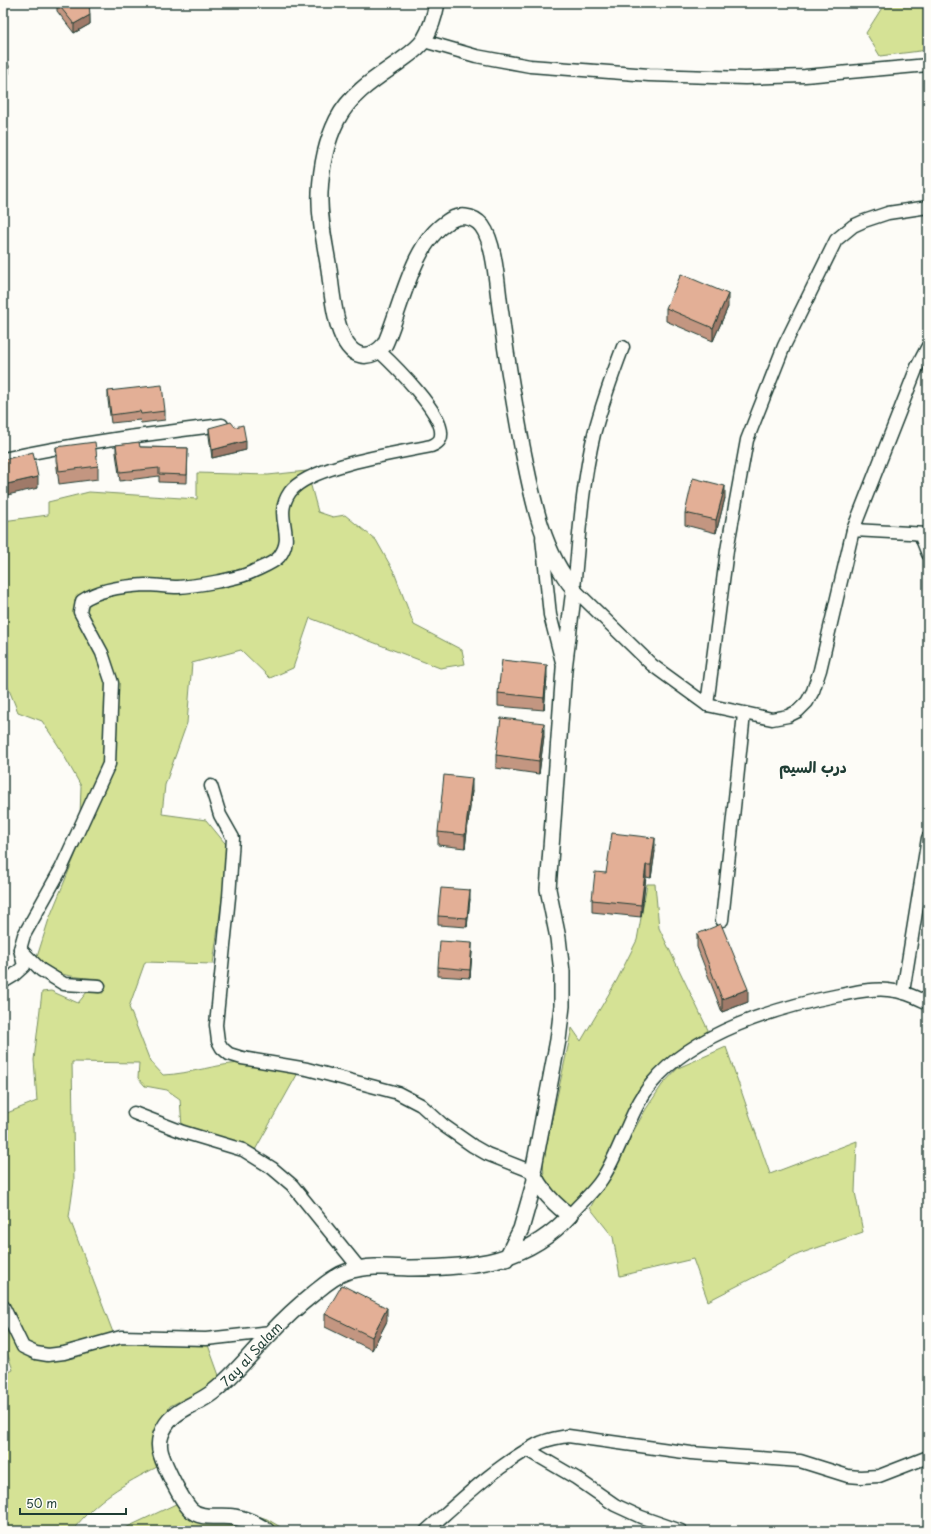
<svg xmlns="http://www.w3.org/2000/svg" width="931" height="1534" font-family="'Playpen Sans','Playpen Sans Arabic',sans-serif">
	<rect width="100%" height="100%" fill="#fdfcf7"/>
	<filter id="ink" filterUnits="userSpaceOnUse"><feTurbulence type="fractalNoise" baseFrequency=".025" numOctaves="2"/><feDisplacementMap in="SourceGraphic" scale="8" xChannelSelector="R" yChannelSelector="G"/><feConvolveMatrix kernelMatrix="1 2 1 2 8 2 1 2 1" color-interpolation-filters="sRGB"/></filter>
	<g filter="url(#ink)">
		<g fill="#d5e295" stroke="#7a9064">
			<path d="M 885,3 L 928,3 L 928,50 L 880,56 L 866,33 Z"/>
			<path d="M 307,471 L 318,512 L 333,517 L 345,515 L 376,540 L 394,572 L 414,625 L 462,650 L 465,664 L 440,668 L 310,618 L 293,668 L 270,678 L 241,650 L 192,663 L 187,723 L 165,785 L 162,814 L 206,820 L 229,848 L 213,964 L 145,962 L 129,1007 L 150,1061 L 163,1075 C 191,1074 218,1063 246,1063 C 263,1063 281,1070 298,1073 L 250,1159 L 196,1141 L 182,1127 L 180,1099 L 167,1090 L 145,1086 L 138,1078 L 139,1063 L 72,1062 L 74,1182 L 69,1217 L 117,1343 L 208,1345 L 221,1381 L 170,1406 L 154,1434 L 180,1502 L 226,1520 L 249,1513 L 267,1519 L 287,1531 L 119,1531 L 178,1503 L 159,1466 C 122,1485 98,1498 72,1531 L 3,1531 L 3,1375 L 13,1370 L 3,1341 L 3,1116 L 7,1113 L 37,1101 L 34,1060 L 42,992 L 51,991 L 78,1003 L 87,992 L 103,993 L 102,979 C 80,977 51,978 37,957 L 49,919 L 79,846 L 81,786 L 58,745 L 42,721 L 18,712 L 3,675 L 3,521 L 48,515 L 48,502 L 89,492 L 197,499 L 197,473 L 268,475 Z"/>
			<path d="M 647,884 L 655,884 L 659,928 L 710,1034 L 653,1076 L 597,1181 L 570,1208 L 559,1203 L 544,1177 L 543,1161 L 572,1028 L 581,1041 L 617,980 L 637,940 Z"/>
			<path d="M 726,1047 L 770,1174 L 857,1141 L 855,1192 L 863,1232 L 799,1254 L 708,1301 L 693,1259 L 620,1276 L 613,1237 L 590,1208 L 646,1109 L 662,1085 L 678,1068 Z"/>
		</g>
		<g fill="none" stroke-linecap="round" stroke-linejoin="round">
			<g stroke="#1f3d34" stroke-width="15">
				<g id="minor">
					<path d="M 424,41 L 476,56 L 530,66 L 649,75 L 745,78 L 805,76 L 928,65"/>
					<path d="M 623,347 C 612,376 602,404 594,434 C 582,485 579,537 574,589 L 652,665 L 707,705 L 772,719 L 788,716 L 798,711 L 807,702 L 813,691 L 820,670 L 853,530 L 928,534"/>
					<path d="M 3,459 C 75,443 149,434 222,425"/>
					<path d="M 853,530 L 917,367 L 928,346"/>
					<path d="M 920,534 L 928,554"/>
					<path d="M 542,538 L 550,615 L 563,666"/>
					<path d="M 707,705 L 727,550 L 747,440 L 784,346 L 836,240 L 853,226 L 864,221 L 888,213 L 928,207"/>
					<path d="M 211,786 L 220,815 L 233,838 L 229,897 L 216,1025 L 218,1041 L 222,1048 L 229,1054 L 242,1058 L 307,1069 L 398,1093 L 421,1105 L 443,1125 L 473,1146 L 487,1154 L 533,1172"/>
					<path d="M 722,920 L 744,714"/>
					<path d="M 20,949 L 41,970 L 64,984 L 99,986"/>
					<path d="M 3,982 L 13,976 L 24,966 L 20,949 L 24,935 L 61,869 L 109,764 L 112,683 L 102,653 L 80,612 L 82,601 C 99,589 124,586 145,585 C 156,585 167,587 178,587 C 195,586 238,579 252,572 C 260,568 274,563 279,557 C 297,534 272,518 290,492 C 308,466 398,453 431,446 C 436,444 441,441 441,435 C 444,414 394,365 379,351"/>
					<path d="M 903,992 L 928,838"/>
					<path d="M 134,1113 L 183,1132 L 243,1150 L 272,1168 L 292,1185 L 360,1269"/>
					<path d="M 570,1215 C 580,1203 593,1193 602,1179 C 622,1149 629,1111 652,1083 C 694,1032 778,1007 840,995 C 856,992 873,988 888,990 C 903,991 915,997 928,1003"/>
					<path d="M 3,1306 L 23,1347 L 36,1353 L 48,1355 L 64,1353 L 121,1337 L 206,1339 L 271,1332"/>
					<path d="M 528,1450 L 576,1478 L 615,1505 L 641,1517 L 681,1531"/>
					<path d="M 426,1531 C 460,1501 496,1466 536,1445 C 546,1439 557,1438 568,1436 L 691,1453 L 800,1461 L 848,1476 L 860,1477 L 879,1476 L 928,1457"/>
				</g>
			</g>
			<g stroke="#1f3d34" stroke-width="18">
				<g id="tertiary">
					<path d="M 506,1259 L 521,1229 L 535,1180"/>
					<path id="s1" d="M 267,1531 C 257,1524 246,1519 234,1517 C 220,1514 201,1521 190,1509 C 181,1499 165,1467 161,1454 C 159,1448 159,1441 161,1435 C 170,1409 194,1407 213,1392 C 234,1376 251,1353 270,1334 C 283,1320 298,1306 313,1294 C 323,1286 334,1276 346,1272 C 367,1265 389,1267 411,1268 C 471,1268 527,1263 570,1215 C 557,1208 537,1186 533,1172 L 558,1040 L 562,1006 L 562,972 L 558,938 L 548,889 L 564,669 L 574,589 C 541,550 532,495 522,446 C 514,402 506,358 501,314 C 497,291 496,245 482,226 C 473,215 458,214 447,222 C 412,244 401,309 385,344 C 379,351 371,357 361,355 C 335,349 332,291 329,269 C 325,244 319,219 320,193 C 321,168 326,142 337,120 C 350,94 376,78 399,62 C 407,56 418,49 424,40 C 430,30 435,14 437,3"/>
				</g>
			</g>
			<use href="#minor" stroke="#fdfcf7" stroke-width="12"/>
			<use href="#tertiary" stroke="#fdfcf7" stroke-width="15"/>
		</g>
		<g fill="#c39681" stroke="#1f3d34">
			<path d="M 57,3 L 89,3 L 90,24 L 74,33 L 57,11 Z"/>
			<path d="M 728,307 L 713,341 L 666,321 L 666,308 Z"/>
			<path d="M 108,391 L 165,411 L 165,420 L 141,423 L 140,420 L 111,423 L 108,400 Z"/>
			<path d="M 209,428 L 246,450 L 212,458 L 209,436 Z"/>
			<path d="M 116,445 L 140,447 L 188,448 L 187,483 L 159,482 L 159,476 L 120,481 L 116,453 Z"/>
			<path d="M 56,447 L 98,466 L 98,479 L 59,484 L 56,460 Z"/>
			<path d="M 725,498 L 716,533 L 685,525 L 685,513 Z"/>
			<path d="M 547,677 L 544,710 L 498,706 L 498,693 Z"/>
			<path d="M 544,736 L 539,774 L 496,768 L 496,755 Z"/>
			<path d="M 472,791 L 465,848 L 438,845 L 438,832 Z"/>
			<path d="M 655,851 L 651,878 L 646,877 L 641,917 L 592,912 L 592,900 L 606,873 Z"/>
			<path d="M 470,899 L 467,927 L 438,925 L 438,916 Z"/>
			<path d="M 697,934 L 748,1002 L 722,1012 L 697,947 Z"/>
			<path d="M 472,952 L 470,978 L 438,976 L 438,967 Z"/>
			<path d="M 325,1314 L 387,1321 L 372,1350 L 325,1327 Z"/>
		</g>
		<g fill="#9f7a69" stroke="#1f3d34">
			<path d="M 90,15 L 90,24 L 74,33 L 74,24 Z"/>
			<path d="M 9,66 L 9,74 L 3,77 L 3,68 Z"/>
			<path d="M 728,294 L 728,307 L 713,341 L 713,328 Z"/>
			<path d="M 246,441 L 246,450 L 212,458 L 212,450 Z"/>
			<path d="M 38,477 L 38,488 L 3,496 L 3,485 Z"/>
			<path d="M 725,486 L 725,498 L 716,533 L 716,520 Z"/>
			<path d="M 547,665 L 547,677 L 544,710 L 544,698 Z"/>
			<path d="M 544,723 L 544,736 L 539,774 L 539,761 Z"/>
			<path d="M 472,778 L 472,791 L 465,848 L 465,835 Z"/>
			<path d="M 655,838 L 655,851 L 651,878 L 651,865 Z"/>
			<path d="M 646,865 L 646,877 L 641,917 L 641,905 Z"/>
			<path d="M 470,890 L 470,899 L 467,927 L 467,918 Z"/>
			<path d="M 472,943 L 472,952 L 470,978 L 470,970 Z"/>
			<path d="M 748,989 L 748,1002 L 722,1012 L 722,999 Z"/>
			<path d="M 387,1308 L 387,1321 L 372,1350 L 372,1337 Z"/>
		</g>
		<g fill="#e3af96" stroke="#1f3d34">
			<path d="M 57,3 L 89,3 L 90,15 L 74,24 Z"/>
			<path d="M 3,51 L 9,66 L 3,68 Z"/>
			<path d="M 681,274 L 728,294 L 713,328 L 666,308 Z"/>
			<path d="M 162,385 L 165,411 L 141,414 L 140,411 L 111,415 L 108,391 Z"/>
			<path d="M 231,422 L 235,427 L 243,425 L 246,441 L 212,450 L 209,428 Z"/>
			<path d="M 95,442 L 98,466 L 59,471 L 56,447 Z"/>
			<path d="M 139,442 L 140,447 L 188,448 L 187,475 L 159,474 L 159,468 L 120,472 L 116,445 Z"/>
			<path d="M 33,452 L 38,477 L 3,485 L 3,460 Z"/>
			<path d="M 693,478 L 725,486 L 716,520 L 685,513 Z"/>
			<path d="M 502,660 L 547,665 L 544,698 L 498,693 Z"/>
			<path d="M 501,718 L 544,723 L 539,761 L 496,755 Z"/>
			<path d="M 444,775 L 472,778 L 465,835 L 438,832 Z"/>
			<path d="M 612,833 L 655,838 L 651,865 L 646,865 L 641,905 L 592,900 L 595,872 L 606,873 Z"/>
			<path d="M 441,888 L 470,890 L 467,918 L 438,916 Z"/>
			<path d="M 721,924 L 748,989 L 722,999 L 697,934 Z"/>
			<path d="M 440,941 L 472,943 L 470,970 L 438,967 Z"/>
			<path d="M 342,1285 L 387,1308 L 372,1337 L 325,1314 Z"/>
		</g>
	</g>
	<g text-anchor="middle" stroke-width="3" stroke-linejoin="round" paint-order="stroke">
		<g font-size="13" fill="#1f3d34" stroke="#fdfcf7">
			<text dy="5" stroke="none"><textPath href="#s1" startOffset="287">7ay al Salam</textPath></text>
		</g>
		<g font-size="15" font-weight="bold" fill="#1f3d34" stroke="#fdfcf7">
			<text x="813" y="773">درب السيم</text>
		</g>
	</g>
	<rect width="931" height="1534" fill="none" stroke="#fdfcf7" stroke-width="16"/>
	<rect x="8" y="8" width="915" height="1518" fill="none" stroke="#1f3d34" stroke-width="1.5" filter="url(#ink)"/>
	<path d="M20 1508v6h106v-6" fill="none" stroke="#1f3d34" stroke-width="2"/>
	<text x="26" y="1508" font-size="12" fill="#1f3d34" stroke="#fdfcf7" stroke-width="3" paint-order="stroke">50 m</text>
</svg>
